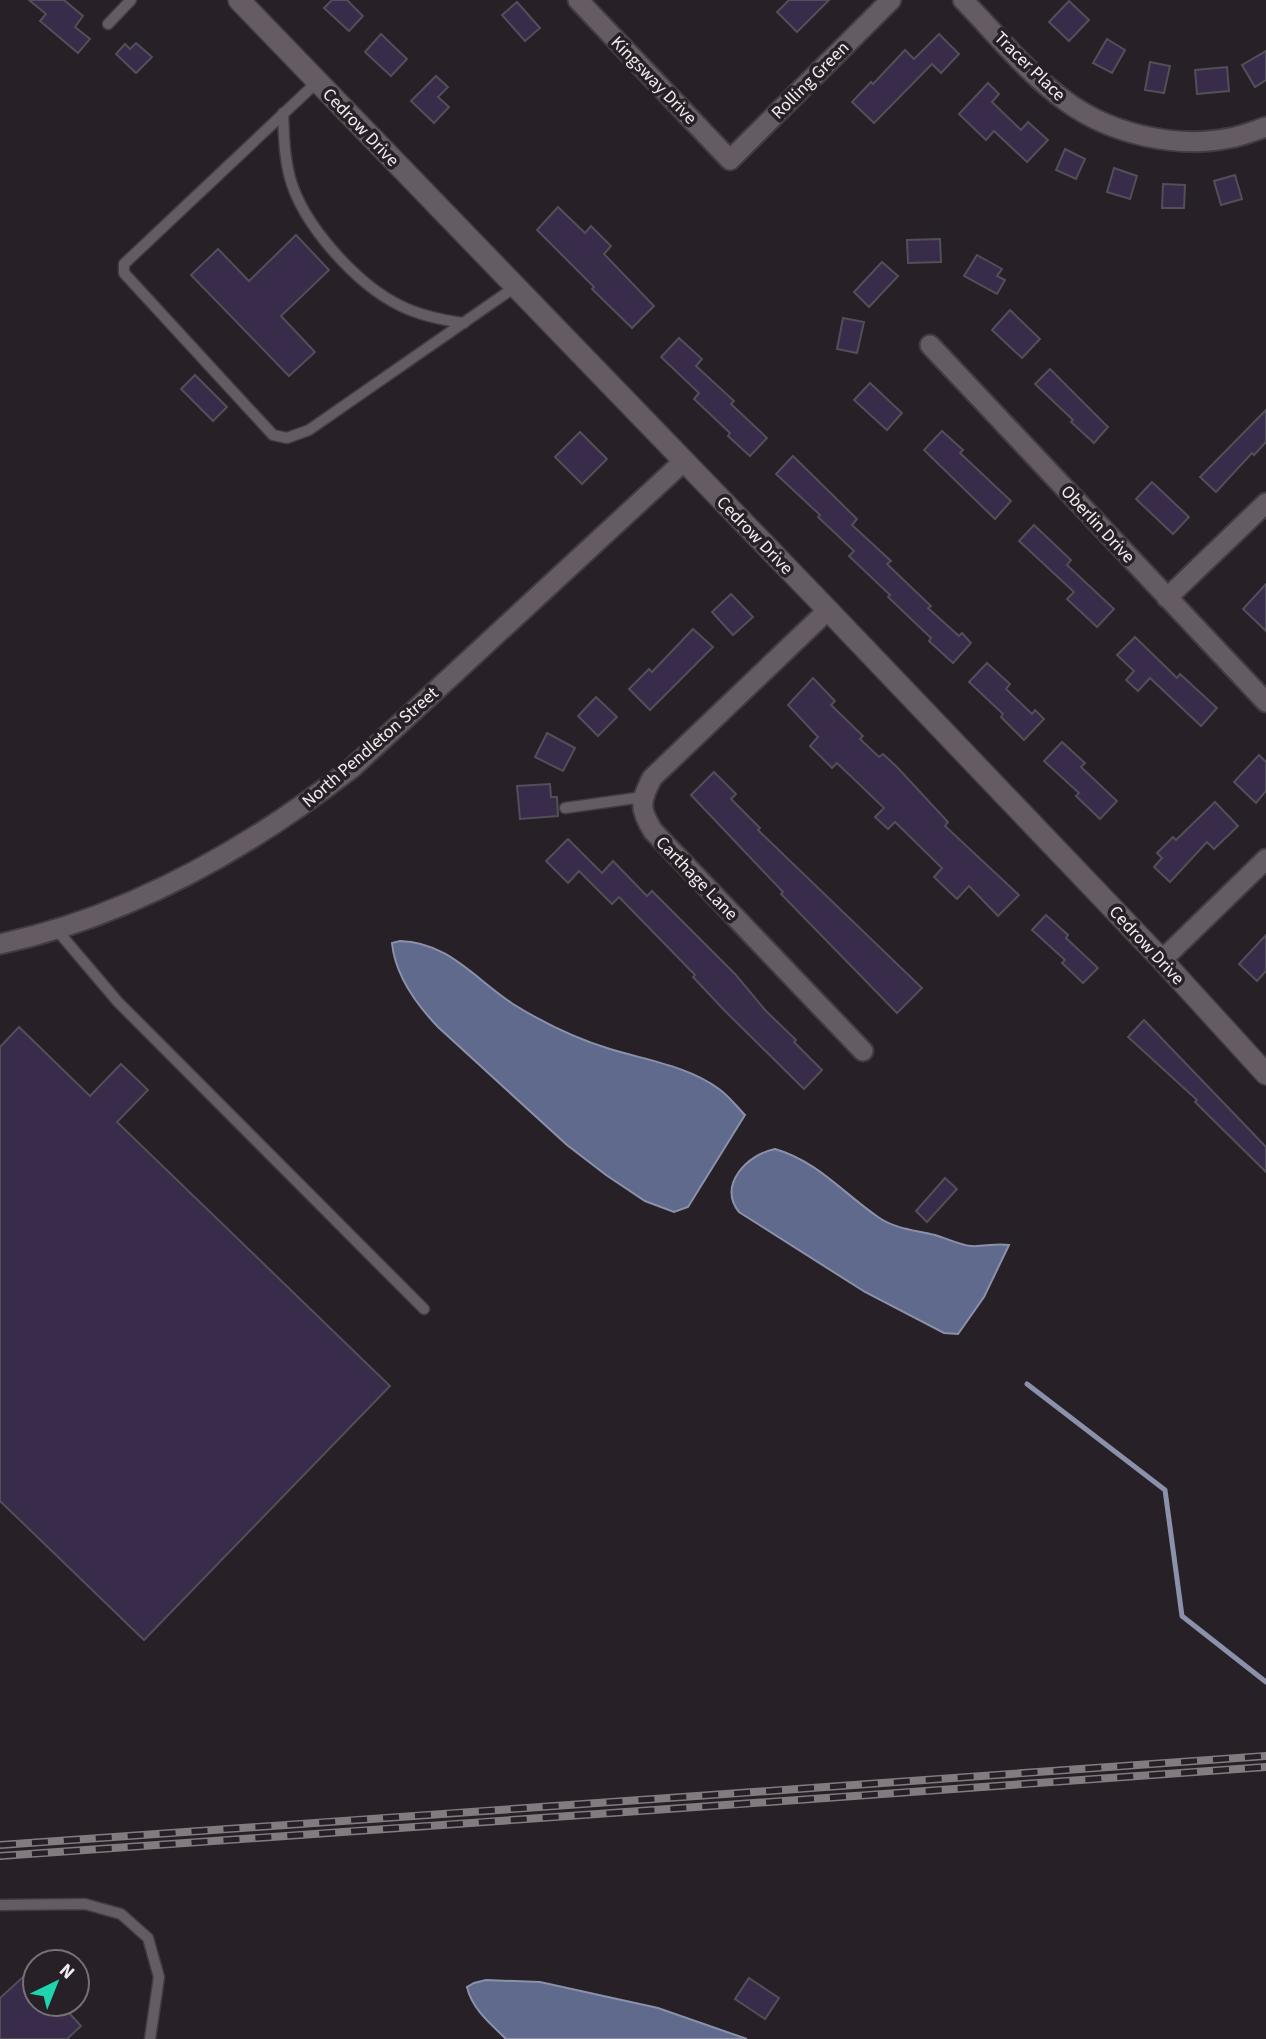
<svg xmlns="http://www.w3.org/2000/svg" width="1266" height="2039" font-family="'Source Sans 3',sans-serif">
	<rect width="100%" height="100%" fill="#272026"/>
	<g fill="#5f6a8c" stroke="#8b91aa" stroke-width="2">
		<path d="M 400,941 C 448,942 475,979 513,1004 C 542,1022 577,1039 610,1049 C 646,1060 688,1066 719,1089 C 729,1096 737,1107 745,1115 L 688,1207 L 674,1212 L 645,1201 L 606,1175 L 567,1145 L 438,1027 C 416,1004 395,975 392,943 Z"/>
		<path d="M 775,1149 C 817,1161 843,1193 878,1217 C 895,1229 915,1230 935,1235 C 946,1238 959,1245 971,1246 C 983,1247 995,1243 1009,1245 L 984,1297 L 958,1334 L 944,1333 L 865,1292 L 739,1212 C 717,1185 748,1154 775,1149 Z"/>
		<path d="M 486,1980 L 540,1982 L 658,2008 L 747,2039 L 506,2039 C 491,2024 472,2009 467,1987 L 474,1983 Z"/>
	</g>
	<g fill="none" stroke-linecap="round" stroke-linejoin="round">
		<path stroke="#8b91aa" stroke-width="5" d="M 1027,1384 L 1165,1490 L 1182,1616 L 1266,1682"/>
	</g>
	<g fill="#382c4a" stroke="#524f58" stroke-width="2">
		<path d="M 29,0 L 64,0 L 83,16 L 75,27 L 90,39 L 78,53 L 40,21 L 46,14 Z"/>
		<path d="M 332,0 L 347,0 L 363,16 L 349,31 L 324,8 Z"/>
		<path d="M 789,0 L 829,0 L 797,32 L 777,12 Z"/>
		<path d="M 1069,1 L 1089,20 L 1069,41 L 1049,22 Z"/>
		<path d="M 517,2 L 540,28 L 525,41 L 502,15 Z"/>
		<path d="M 381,34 L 407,59 L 391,76 L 365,52 Z"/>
		<path d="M 939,34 L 959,54 L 941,73 L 932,64 L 874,123 L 852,102 L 871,82 L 873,84 L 905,50 L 914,59 Z"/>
		<path d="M 1107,39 L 1125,50 L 1112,73 L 1093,63 Z"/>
		<path d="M 136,43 L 152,57 L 136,73 L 116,54 L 125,44 L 130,49 Z"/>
		<path d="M 1266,51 L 1266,80 L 1255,87 L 1242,65 Z"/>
		<path d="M 1150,62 L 1170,66 L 1164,93 L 1145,90 Z"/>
		<path d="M 1227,67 L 1229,91 L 1197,94 L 1195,70 Z"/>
		<path d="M 436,76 L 448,87 L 438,97 L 449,107 L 434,123 L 411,101 Z"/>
		<path d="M 988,83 L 999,94 L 992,102 L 1021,130 L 1028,122 L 1048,140 L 1027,162 L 994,131 L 986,140 L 959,114 Z"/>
		<path d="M 1065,149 L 1085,159 L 1076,179 L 1056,170 Z"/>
		<path d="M 1114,168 L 1137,176 L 1130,199 L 1107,192 Z"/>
		<path d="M 1235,175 L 1242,199 L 1221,205 L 1214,181 Z"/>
		<path d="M 1163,184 L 1185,185 L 1184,208 L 1162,208 Z"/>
		<path d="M 558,207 L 585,233 L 591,226 L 611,246 L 604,254 L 654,306 L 632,328 L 592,289 L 594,287 L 537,230 Z"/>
		<path d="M 296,235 L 329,270 L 281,316 L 315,352 L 289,376 L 191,275 L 218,249 L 249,281 Z"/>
		<path d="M 940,239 L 941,262 L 908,263 L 907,240 Z"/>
		<path d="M 977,255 L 1002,269 L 997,276 L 1005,280 L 997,294 L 964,276 Z"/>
		<path d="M 882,262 L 898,276 L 869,307 L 854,292 Z"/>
		<path d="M 1010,310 L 1040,339 L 1022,358 L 992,330 Z"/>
		<path d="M 843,318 L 864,322 L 857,353 L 837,349 Z"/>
		<path d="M 679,338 L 702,359 L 696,366 L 734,401 L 731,404 L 767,438 L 750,456 L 728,436 L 730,433 L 694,399 L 699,393 L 661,357 Z"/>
		<path d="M 1050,369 L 1108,427 L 1094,443 L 1071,422 L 1073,420 L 1035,384 Z"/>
		<path d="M 195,375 L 227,407 L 213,421 L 181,389 Z"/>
		<path d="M 870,383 L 902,413 L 887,430 L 854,400 Z"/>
		<path d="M 1266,410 L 1266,442 L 1254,455 L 1252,453 L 1216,492 L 1200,477 Z"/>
		<path d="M 942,431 L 963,450 L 960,453 L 1011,501 L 995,519 L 924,450 Z"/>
		<path d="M 580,432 L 607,459 L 582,484 L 555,457 Z"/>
		<path d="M 793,456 L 857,519 L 852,525 L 891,561 L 887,564 L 931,606 L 928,608 L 959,636 L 962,633 L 971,643 L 953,663 L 929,641 L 931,638 L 888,597 L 890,595 L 849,556 L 854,551 L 818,517 L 820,515 L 776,474 Z"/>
		<path d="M 1152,482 L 1189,517 L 1173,534 L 1136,499 Z"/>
		<path d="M 1034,525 L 1071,560 L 1067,565 L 1114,609 L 1097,627 L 1067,599 L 1074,592 L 1019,541 Z"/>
		<path d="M 1266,584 L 1266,631 L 1243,609 Z"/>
		<path d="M 731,594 L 753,617 L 733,635 L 712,612 Z"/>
		<path d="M 693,629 L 713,647 L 650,710 L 629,689 L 649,669 L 652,672 Z"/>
		<path d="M 1135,637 L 1177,678 L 1180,674 L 1217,708 L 1201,726 L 1150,678 L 1138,691 L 1126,680 L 1134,671 L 1117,655 Z"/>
		<path d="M 987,663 L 1010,684 L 1006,689 L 1032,714 L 1035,710 L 1044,719 L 1024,740 L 1001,717 L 1003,714 L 969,682 Z"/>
		<path d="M 813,678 L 835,701 L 831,705 L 863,736 L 860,739 L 879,757 L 883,754 L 897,767 L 948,822 L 945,826 L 1019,895 L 998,916 L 969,886 L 957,899 L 934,877 L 942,868 L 895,822 L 888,829 L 875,817 L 884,808 L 837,763 L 832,768 L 810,746 L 818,737 L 788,705 Z"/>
		<path d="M 596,697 L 617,717 L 598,736 L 578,716 Z"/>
		<path d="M 547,733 L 575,748 L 563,771 L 535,757 Z"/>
		<path d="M 1062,742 L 1085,763 L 1081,767 L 1117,801 L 1100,819 L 1076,796 L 1079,793 L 1044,761 Z"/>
		<path d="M 1259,755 L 1266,762 L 1266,791 L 1256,803 L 1234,782 Z"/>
		<path d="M 714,772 L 736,794 L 731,799 L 760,828 L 758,830 L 922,988 L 897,1013 L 781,894 L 783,892 L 691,795 Z"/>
		<path d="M 550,784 L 551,797 L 557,797 L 558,816 L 520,819 L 517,786 Z"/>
		<path d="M 1215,802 L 1238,826 L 1214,849 L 1207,842 L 1170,882 L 1154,867 L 1162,858 L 1157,853 L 1173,837 L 1176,840 Z"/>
		<path d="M 568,839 L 602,873 L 613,861 L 647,896 L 652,891 L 736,975 L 765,1010 L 796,1040 L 794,1042 L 822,1070 L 804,1089 L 724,1010 L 693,977 L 695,975 L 619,897 L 612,904 L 579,871 L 568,883 L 546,861 Z"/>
		<path d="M 1046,915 L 1068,935 L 1066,938 L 1098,968 L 1083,983 L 1062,963 L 1065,960 L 1032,930 Z"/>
		<path d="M 1266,935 L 1266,971 L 1257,981 L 1239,964 Z"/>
		<path d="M 1144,1020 L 1266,1147 L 1266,1172 L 1195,1102 L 1197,1100 L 1128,1037 Z"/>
		<path d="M 19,1027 L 90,1096 L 121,1064 L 148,1090 L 117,1122 L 390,1386 L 144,1640 L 0,1501 L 0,1047 Z"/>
		<path d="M 945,1178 L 957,1189 L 927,1222 L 916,1211 Z"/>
		<path d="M 35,1966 L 35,2004 L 61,2004 L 81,2026 L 67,2039 L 0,2039 L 0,1998 Z"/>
		<path d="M 749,1978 L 779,1998 L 765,2019 L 735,1999 Z"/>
	</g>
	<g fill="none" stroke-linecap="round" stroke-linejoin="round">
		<g stroke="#423c40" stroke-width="13">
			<g id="service">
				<path d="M 108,24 L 131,0"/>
				<path d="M 317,82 L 124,264 L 124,273 L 273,435 L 287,438 L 309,430 L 515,287"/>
				<path d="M 283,113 C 284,135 284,156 290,178 C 303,225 357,285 401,306 C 421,316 442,320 464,323"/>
				<path d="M 565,808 L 643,797"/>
				<path d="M 56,929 L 118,1002 L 424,1309"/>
				<path d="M 0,1905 L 85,1904 L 121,1914 L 148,1938 L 159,1977 L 150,2039"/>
			</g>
		</g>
		<g stroke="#423c40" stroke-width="23">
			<g id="minor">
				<path d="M 578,0 L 730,160 L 891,0"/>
				<path d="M 963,0 C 996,34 1028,74 1067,102 C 1111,134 1176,149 1230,138 C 1242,136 1254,131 1266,127"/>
				<path d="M 930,345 L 1266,702"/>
				<path d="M 1167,598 L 1266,503"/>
				<path d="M 828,610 L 652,778 C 640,802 639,808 653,831 L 863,1051"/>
				<path d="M 0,944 C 131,916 248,849 352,768 L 683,462"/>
				<path d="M 1162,960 L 1266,859"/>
			</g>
		</g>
		<g stroke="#423c40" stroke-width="24">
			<path id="tertiary" d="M 239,0 L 828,610 L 1162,960 L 1266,1074"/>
		</g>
		<use href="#service" stroke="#645c62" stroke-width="10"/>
		<use href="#minor" stroke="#645c62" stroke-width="19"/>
		<use href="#tertiary" stroke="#645c62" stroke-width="21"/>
		<g stroke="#827c81" stroke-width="8">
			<g id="rail">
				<path d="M 0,1845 L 1266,1756"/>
				<path d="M 0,1856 L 1266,1767"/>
			</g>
		</g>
		<use href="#rail" stroke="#272026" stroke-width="5" stroke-dasharray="16" stroke-linecap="butt"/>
	</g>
	<g text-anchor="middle" stroke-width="7" stroke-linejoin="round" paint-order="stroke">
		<g font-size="18" fill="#f1ecf0" stroke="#272026">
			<text transform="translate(1030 66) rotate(44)" y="6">Tracer Place</text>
			<text transform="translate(654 80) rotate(46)" y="6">Kingsway Drive</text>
			<text transform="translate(810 80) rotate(-45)" y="6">Rolling Green</text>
			<text transform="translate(361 127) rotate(46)" y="6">Cedrow Drive</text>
			<text transform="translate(1098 524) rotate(47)" y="6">Oberlin Drive</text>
			<text transform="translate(755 535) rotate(46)" y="6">Cedrow Drive</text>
			<text transform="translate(370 747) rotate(-41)" y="6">North Pendleton Street</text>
			<text transform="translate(697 878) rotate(46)" y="6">Carthage Lane</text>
			<text transform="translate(1147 945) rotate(47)" y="6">Cedrow Drive</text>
		</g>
	</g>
	<g transform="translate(56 1983) rotate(43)"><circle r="33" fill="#272026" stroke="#787277" stroke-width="2"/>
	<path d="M0-5L12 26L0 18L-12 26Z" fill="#1ed5b0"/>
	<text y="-10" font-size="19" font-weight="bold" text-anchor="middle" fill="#f1ecf0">N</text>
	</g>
</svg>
